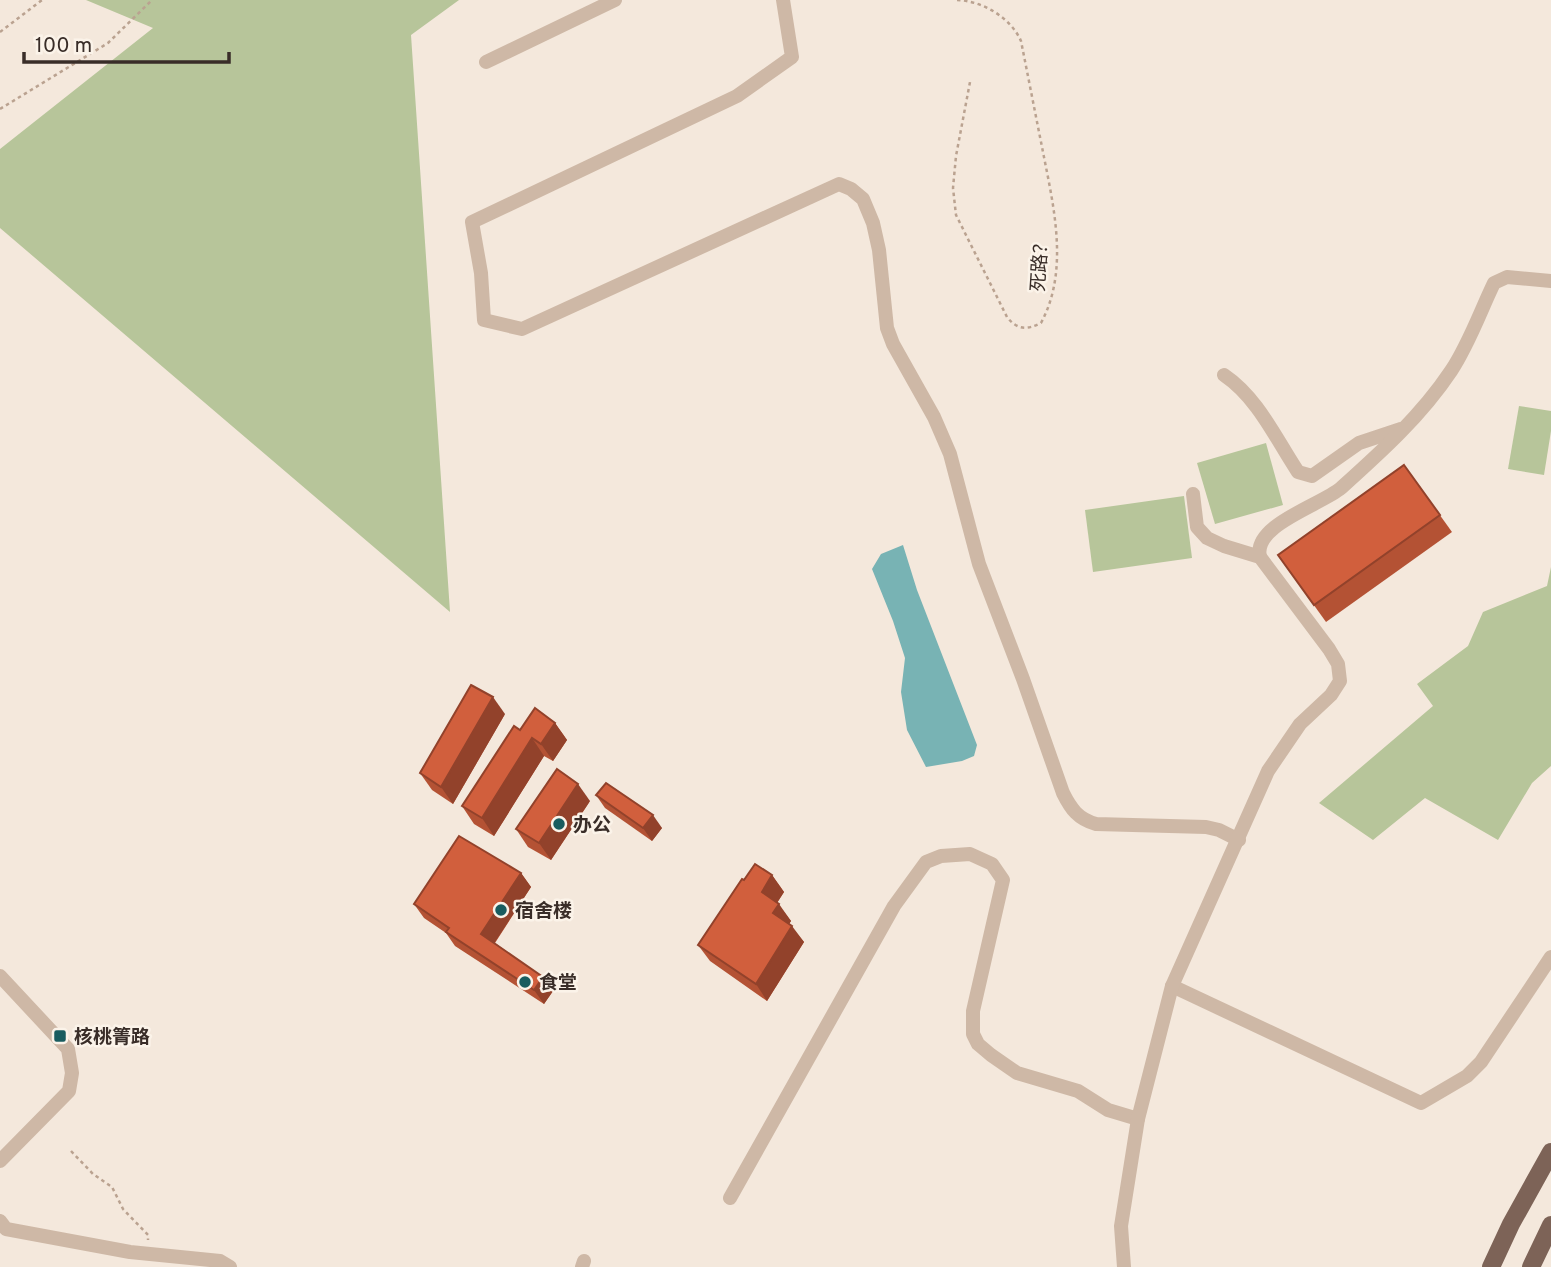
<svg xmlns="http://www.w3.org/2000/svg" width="1551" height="1267" font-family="Overpass,'Noto Sans SC',sans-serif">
	<rect width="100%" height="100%" fill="#f4e8dc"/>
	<g fill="#b7c59a">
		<path d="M 86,0 L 459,0 L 411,35 L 450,612 L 0,228 L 0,149 L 153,28 Z"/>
		<path d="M 1519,406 L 1551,411 L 1551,431 L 1544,475 L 1508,469 Z"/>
		<path d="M 1266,443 L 1283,505 L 1215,524 L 1197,463 Z"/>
		<path d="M 1184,496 L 1192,558 L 1093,572 L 1085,510 Z"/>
		<path d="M 1551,567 L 1551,766 L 1532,783 L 1498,840 L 1425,798 L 1373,840 L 1319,803 L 1433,706 L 1417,684 L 1468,646 L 1483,612 L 1547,586 Z"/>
	</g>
	<path fill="#78b3b4" d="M 903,545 L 917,590 L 977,745 L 974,756 L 962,761 L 926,767 L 907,730 L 901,692 L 905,658 L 893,621 L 872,569 L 881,554 Z"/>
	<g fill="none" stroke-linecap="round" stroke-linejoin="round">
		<g stroke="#baa290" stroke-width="2.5" stroke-dasharray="3.5 3.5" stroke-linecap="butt">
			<path d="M 957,0 C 983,1 1011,18 1021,41 C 1028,76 1035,112 1042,147 C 1053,204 1070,269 1041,323 C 1027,330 1017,330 1007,317 L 956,215 L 953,188 L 956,156 L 970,82"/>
			<path d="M 0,32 L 42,0"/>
			<path d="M 0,109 L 108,43 L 152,0"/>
			<path d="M 71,1151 L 93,1174 L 112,1187 L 123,1209 L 148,1235 L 148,1240"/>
		</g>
		<g stroke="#ceb8a6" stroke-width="14">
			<path d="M 783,0 L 792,57 L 737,96 L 472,222 L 481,273 L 484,320 L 522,329 L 839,184 L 851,189 L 863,199 L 873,223 L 879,250 L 887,328 L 893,344 L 934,417 L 950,454 L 979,564 L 1023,679 L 1063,793 C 1071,809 1078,819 1096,824 L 1206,827 L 1219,830 L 1239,840"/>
			<path d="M 486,62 L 615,0"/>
			<path d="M 1224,375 C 1258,398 1276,439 1298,472 L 1312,476 L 1359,443 L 1401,429"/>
			<path d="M 1260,557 C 1252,525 1321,505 1341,488 C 1381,452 1421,416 1451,371 C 1469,344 1480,312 1494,283 L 1507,277 L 1551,281"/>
			<path d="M 0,976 L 68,1049 L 72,1073 L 69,1091 L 0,1161"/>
			<path d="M 1172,986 L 1421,1103 L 1467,1076 L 1481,1062 L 1551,957"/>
			<path d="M 730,1198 L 894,906 L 926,862 L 941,856 L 970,854 L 992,864 L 1003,880 L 973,1011 L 973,1034 L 978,1044 L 991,1055 L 1017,1073 L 1078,1091 L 1108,1110 L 1138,1119"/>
			<path d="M 0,1221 L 6,1229 L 130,1252 L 220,1261 L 230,1267"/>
			<path d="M 582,1267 L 584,1261"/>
			<path d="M 1124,1267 L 1121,1226 L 1138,1119 L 1172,986 L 1268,771 L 1300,724 L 1331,695 L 1340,681 L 1338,664 L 1329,649 L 1260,557 L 1224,546 L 1207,538 L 1197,527 L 1193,494"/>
		</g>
		<g stroke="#7d6357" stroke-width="18">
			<path d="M 1491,1267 L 1511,1224 L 1551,1152"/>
			<path d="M 1531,1267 L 1551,1225"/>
		</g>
	</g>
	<g fill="#b45234">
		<path d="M 1404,465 L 1452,532 L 1326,622 L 1278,555 Z"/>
		<path d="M 505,714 L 453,804 L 432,790 L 420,773 Z"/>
		<path d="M 555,723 L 567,740 L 553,761 L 544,756 L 494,836 L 474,824 L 462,806 L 520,730 Z"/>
		<path d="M 596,795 L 662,828 L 652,841 L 605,808 Z"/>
		<path d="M 590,801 L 551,860 L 528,847 L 516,829 Z"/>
		<path d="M 521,873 L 531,887 L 495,943 L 543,977 L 553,991 L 544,1004 L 455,946 L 446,933 L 424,918 L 414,904 Z"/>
		<path d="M 772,875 L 784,892 L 777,903 L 791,921 L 789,924 L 804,942 L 767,1001 L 710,961 L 698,945 L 744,880 Z"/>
	</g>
	<g fill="#92422b">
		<path d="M 493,697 L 505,714 L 453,804 L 441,787 Z"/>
		<path d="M 555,723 L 567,740 L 553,761 L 541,744 Z"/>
		<path d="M 532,738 L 544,756 L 494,836 L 482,818 Z"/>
		<path d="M 578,784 L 590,801 L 551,860 L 539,843 Z"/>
		<path d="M 653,815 L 662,828 L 652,841 L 643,828 Z"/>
		<path d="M 521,873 L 531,887 L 491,948 L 481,934 Z"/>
		<path d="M 772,875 L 784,892 L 773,909 L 762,892 Z"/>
		<path d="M 779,904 L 791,921 L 785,930 L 773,913 Z"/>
		<path d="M 792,926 L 804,942 L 767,1001 L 756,984 Z"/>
		<path d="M 543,977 L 553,991 L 544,1004 L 534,990 Z"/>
	</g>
	<g fill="#d15f3d" stroke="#92422b" stroke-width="2">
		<path d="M 1404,465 L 1440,515 L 1314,605 L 1278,555 Z"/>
		<path d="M 471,685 L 493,697 L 441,787 L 420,773 Z"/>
		<path d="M 535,708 L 555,723 L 541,744 L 532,738 L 482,818 L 462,806 L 514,726 L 520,730 Z"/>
		<path d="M 557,769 L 578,784 L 539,843 L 516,829 Z"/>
		<path d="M 606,783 L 653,815 L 643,828 L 596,795 Z"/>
		<path d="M 459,836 L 521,873 L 481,934 L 543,977 L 534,990 L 446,932 L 449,928 L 414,904 Z"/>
		<path d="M 755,864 L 772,875 L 762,892 L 779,904 L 773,913 L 792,926 L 756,984 L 698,945 L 742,879 L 744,880 Z"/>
	</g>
	<g fill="#195c5f" stroke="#fbf3e9" stroke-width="2.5">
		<circle cx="559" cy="824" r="7"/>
		<circle cx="501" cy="910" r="7"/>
		<circle cx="525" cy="982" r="7"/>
		<rect x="53" y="1029" width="14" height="14" rx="3.5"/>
	</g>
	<g text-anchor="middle" stroke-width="5" stroke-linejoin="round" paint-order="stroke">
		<g font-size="19" fill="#392d28" stroke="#fbf3e9">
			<text transform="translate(1039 263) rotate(-86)" y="7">死路？</text>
		</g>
		<g font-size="19" font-weight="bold" fill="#392d28" stroke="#fbf3e9" text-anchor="start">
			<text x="573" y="831">办公</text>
			<text x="515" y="917">宿舍楼</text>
			<text x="539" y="989">食堂</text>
			<text x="74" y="1043">核桃箐路</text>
		</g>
	</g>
	<path d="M24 52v10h205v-10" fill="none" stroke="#392d28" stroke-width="3.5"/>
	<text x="35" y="52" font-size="21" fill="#392d28" stroke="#fbf3e9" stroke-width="5" paint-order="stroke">100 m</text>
</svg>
